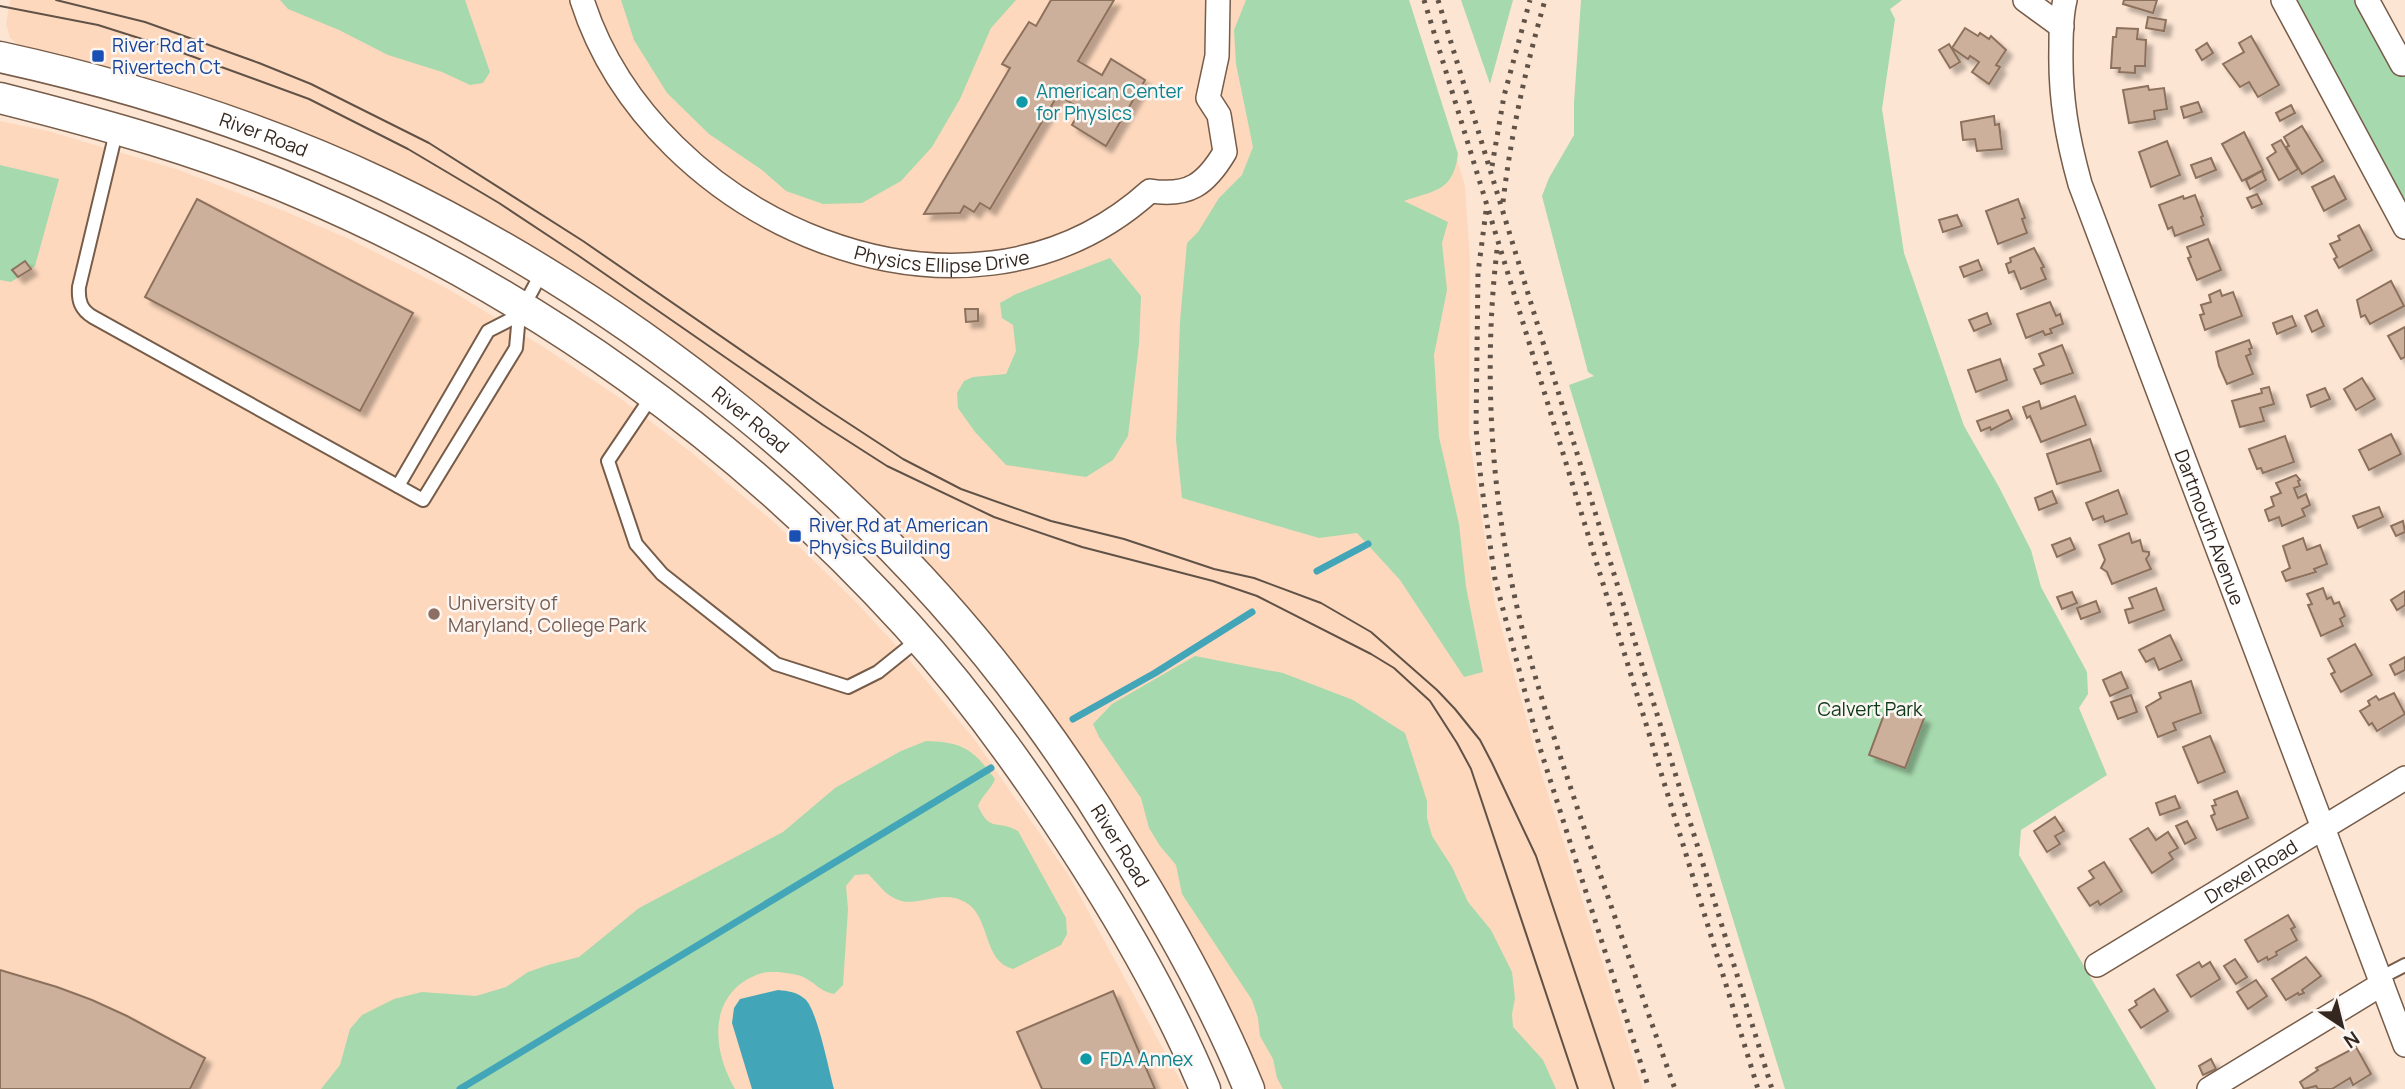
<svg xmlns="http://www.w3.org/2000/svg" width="2405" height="1089" font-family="Manrope,sans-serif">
	<defs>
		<filter id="shadow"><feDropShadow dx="6" dy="6" stdDeviation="2" flood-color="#0004"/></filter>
	</defs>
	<rect width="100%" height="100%" fill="#fde5d3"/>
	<g fill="#fdd8bd">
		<path d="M 10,0 L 1409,0 L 1465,186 L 1470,259 L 1469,434 L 1495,604 L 1540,769 L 1643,1089 L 1256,1089 L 1219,999 L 927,576 L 547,264 L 30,54 L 10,38 L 6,24 Z"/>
		<path d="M 0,121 L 48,131 L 179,170 L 282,210 L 349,239 L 448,289 L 542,346 L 620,398 L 692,453 L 776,524 L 855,601 L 905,655 L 974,739 L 1068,874 L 1185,1089 L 0,1089 Z"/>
	</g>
	<g fill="#a6d9ad">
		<path d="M 280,0 L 465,0 L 490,72 L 483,83 L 470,85 L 442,72 L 388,55 L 339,30 L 288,9 Z"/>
		<path d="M 621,0 L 1016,0 L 991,28 L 960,99 L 932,147 L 901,181 L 862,203 L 823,204 L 786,191 L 762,170 L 709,134 L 667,93 L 634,40 Z"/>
		<path d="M 1246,0 L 1409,0 L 1458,154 C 1453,192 1435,190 1404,201 L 1448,222 L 1442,243 L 1447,290 L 1434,355 L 1439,437 L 1459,524 L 1466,587 L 1483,672 L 1464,677 L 1400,580 L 1357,533 L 1319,538 L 1182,498 L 1176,440 L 1180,321 L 1187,243 L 1198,232 L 1219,198 L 1242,175 L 1253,147 L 1236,64 L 1234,30 Z"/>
		<path d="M 1461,0 L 1513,0 L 1490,84 Z"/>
		<path d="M 1581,0 L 1902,0 L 1890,9 L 1895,19 L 1882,109 L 1904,253 L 1964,426 L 1999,487 L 2031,550 L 2041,587 L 2087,672 L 2088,694 L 2079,708 L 2107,775 L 2021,830 L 2019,855 L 2156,1089 L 1785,1089 L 1569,385 L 1594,376 L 1588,372 L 1542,196 L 1549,178 L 1574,135 L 1574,103 Z"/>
		<path d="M 2283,0 L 2366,0 L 2405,69 L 2405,227 Z"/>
		<path d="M 0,165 L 59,179 L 35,266 L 11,282 L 0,280 Z"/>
		<path d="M 1110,258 L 1141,296 L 1139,344 L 1128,436 L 1113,460 L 1086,477 L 1006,465 L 975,432 L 958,408 L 957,393 L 964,381 L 973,377 L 1006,374 L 1016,351 L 1013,325 L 1002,318 L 1000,303 L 1016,294 Z"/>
		<path d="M 1195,656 L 1283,673 L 1353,700 L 1405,733 L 1427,801 L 1427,818 L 1432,836 L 1452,867 L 1468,902 L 1491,930 L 1512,972 L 1515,998 L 1512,1014 L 1513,1027 L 1543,1060 L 1556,1089 L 1283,1089 L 1277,1078 L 1273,1059 L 1260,1036 L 1258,1018 L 1252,1000 L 1182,894 L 1176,865 L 1160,846 L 1149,828 L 1141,798 L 1099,737 L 1093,724 L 1112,704 Z"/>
		<path d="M 926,741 C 963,742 973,749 995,779 C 991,790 982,795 978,806 C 990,833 996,819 1018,831 L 1066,918 L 1067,934 L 1061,945 L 1013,969 C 982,961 991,916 965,902 C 940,888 917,909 896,899 C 885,895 877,882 868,874 L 855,875 L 846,886 L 848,909 L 843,985 L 834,994 C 820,992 814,981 801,976 C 794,974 782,972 774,972 C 762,971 749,977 739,985 C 708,1011 716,1057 735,1089 L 321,1089 L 340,1065 L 350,1029 L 362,1015 L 394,999 L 422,992 L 476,996 L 506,987 L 528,972 L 548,965 L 579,957 L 639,908 L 783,832 L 835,788 L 901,751 Z"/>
	</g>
	<path fill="#43a6b8" d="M 778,990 C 788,991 797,992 805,999 C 817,1009 829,1071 834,1089 L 752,1089 L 732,1023 L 734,1008 L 740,999 Z"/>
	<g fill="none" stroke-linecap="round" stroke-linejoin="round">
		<g stroke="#43a6b8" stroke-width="7">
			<path d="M 1317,571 L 1368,544"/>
			<path d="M 1073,719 L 1155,673 L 1252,612"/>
			<path d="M 460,1089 L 991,768"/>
		</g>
	</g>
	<g fill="#cdb09b" stroke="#8c715d" stroke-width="2" filter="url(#shadow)">
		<path d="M 1051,0 L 1114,0 L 1078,61 L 1102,75 L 1111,59 L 1145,80 L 1106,146 L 1072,125 L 1081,109 L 1058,95 L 990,209 L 980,203 L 974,212 L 964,206 L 960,213 L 924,214 L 1010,68 L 1002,64 L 1029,22 L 1036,26 Z"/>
		<path d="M 2124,0 L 2157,0 L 2153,13 L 2123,4 Z"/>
		<path d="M 2148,17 L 2166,20 L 2164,31 L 2146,28 Z"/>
		<path d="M 1965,28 L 1978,36 L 1980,33 L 1989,39 L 1991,36 L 2006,50 L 1996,65 L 2000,67 L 1989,84 L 1972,72 L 1979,62 L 1970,56 L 1968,59 L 1952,48 Z"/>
		<path d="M 2117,28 L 2138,29 L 2137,39 L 2146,40 L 2145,66 L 2135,66 L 2135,73 L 2119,72 L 2120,68 L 2111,68 L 2113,37 L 2116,37 Z"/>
		<path d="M 2251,36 L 2279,85 L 2258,97 L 2249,82 L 2240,87 L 2223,64 L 2244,52 L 2239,43 Z"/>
		<path d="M 2207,43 L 2213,53 L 2202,60 L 2196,50 Z"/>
		<path d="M 1949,44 L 1960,62 L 1950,68 L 1939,50 Z"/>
		<path d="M 2148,86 L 2149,90 L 2164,88 L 2167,109 L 2154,111 L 2155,119 L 2129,123 L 2123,90 Z"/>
		<path d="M 2198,102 L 2202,112 L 2184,118 L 2181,107 Z"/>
		<path d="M 2291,105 L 2295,113 L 2280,121 L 2276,113 Z"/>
		<path d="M 1994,116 L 1995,125 L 1999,124 L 2002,149 L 1977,151 L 1975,139 L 1963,140 L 1961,122 Z"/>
		<path d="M 2302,126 L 2323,161 L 2302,174 L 2286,147 L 2289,146 L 2284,137 Z"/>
		<path d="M 2244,132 L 2263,170 L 2242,181 L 2222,144 Z"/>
		<path d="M 2281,140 L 2298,169 L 2279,180 L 2267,158 L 2276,152 L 2272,145 Z"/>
		<path d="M 2167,141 L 2180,175 L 2151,187 L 2139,152 Z"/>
		<path d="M 2211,158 L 2216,170 L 2196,178 L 2191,165 Z"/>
		<path d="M 2262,171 L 2266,180 L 2250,189 L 2246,180 Z"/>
		<path d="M 2334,176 L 2346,199 L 2324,211 L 2312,187 Z"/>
		<path d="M 2257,194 L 2262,204 L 2252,208 L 2247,198 Z"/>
		<path d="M 2195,195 L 2203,216 L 2201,217 L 2204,225 L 2175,236 L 2172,227 L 2168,229 L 2159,205 L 2183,196 L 2184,199 Z"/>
		<path d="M 197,199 L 413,313 L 360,411 L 145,297 Z"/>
		<path d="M 2018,199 L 2025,218 L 2022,219 L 2027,233 L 1998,244 L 1986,211 Z"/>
		<path d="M 1957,215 L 1962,226 L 1943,232 L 1939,220 Z"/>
		<path d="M 2359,225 L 2372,250 L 2339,268 L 2334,259 L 2337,257 L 2330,244 L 2340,240 L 2338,236 Z"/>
		<path d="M 2208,239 L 2221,270 L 2197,280 L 2188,258 L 2191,257 L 2187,247 Z"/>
		<path d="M 2034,248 L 2044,267 L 2041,268 L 2046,279 L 2021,289 L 2014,271 L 2009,273 L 2006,264 L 2011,262 L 2010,258 Z"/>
		<path d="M 1978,260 L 1982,270 L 1964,277 L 1960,267 Z"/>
		<path d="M 25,261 L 31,269 L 18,277 L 12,270 Z"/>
		<path d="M 2391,281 L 2404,306 L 2370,324 L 2365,315 L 2361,317 L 2357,300 Z"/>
		<path d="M 2220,290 L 2222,296 L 2233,292 L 2242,316 L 2205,330 L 2200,315 L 2204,314 L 2201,305 L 2211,302 L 2209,295 Z"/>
		<path d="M 2050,302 L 2056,316 L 2060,314 L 2063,324 L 2050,329 L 2052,333 L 2045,335 L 2043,331 L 2026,338 L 2017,314 Z"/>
		<path d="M 965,309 L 978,309 L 978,321 L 966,322 Z"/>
		<path d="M 2317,310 L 2324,326 L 2312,332 L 2305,316 Z"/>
		<path d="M 1987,313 L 1991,324 L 1974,331 L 1969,320 Z"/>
		<path d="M 2292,316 L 2296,326 L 2277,334 L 2273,323 Z"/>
		<path d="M 2405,327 L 2405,357 L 2401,359 L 2388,336 Z"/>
		<path d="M 2249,340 L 2252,348 L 2249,349 L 2251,354 L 2246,356 L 2253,374 L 2227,384 L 2219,366 L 2216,352 Z"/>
		<path d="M 2062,345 L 2073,373 L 2041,384 L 2034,369 L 2044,365 L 2039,354 Z"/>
		<path d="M 2000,359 L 2007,380 L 1976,392 L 1968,370 Z"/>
		<path d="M 2362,378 L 2375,399 L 2356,410 L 2344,389 Z"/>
		<path d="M 2269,387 L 2274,404 L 2260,408 L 2264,421 L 2240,427 L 2232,401 L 2262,393 L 2261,389 Z"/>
		<path d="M 2325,388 L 2330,399 L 2311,407 L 2307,395 Z"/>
		<path d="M 2075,396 L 2086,425 L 2041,442 L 2030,416 L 2027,418 L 2023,407 L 2039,401 L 2041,409 Z"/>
		<path d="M 2008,410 L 2012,419 L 1991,430 L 1990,427 L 1981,431 L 1977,421 Z"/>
		<path d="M 2391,434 L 2401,454 L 2369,470 L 2359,450 Z"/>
		<path d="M 2285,436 L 2294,462 L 2263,473 L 2261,468 L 2257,469 L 2249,449 Z"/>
		<path d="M 2090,439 L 2101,471 L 2057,484 L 2047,454 Z"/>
		<path d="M 2296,475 L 2300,480 L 2298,481 L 2300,486 L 2294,488 L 2298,498 L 2306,494 L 2310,505 L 2302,509 L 2305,516 L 2282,526 L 2279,517 L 2269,521 L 2265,510 L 2274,506 L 2271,497 L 2281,493 L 2276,483 Z"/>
		<path d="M 2118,490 L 2127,514 L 2105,522 L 2103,516 L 2093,520 L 2086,503 Z"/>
		<path d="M 2052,491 L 2057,503 L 2039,510 L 2035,498 Z"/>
		<path d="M 2379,507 L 2383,517 L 2358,528 L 2353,516 Z"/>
		<path d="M 2403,521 L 2405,532 L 2396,536 L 2391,526 Z"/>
		<path d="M 2129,533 L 2132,543 L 2140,540 L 2143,551 L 2149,552 L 2149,555 L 2146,559 L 2151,569 L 2112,584 L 2107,572 L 2101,568 L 2105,560 L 2099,545 Z"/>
		<path d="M 2070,538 L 2075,549 L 2057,557 L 2052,545 Z"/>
		<path d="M 2303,538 L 2307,550 L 2320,545 L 2327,564 L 2314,569 L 2316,572 L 2286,581 L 2282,572 L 2290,568 L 2283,546 Z"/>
		<path d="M 2156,588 L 2164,610 L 2129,623 L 2125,610 L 2133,608 L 2129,598 Z"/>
		<path d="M 2323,588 L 2327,599 L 2331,597 L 2334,604 L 2339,602 L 2345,616 L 2340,619 L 2343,626 L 2321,636 L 2308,605 L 2312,604 L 2307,594 Z"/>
		<path d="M 2405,591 L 2405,605 L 2397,610 L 2391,600 Z"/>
		<path d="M 2072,592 L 2077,603 L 2062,609 L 2057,597 Z"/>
		<path d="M 2096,601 L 2100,612 L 2081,619 L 2077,608 Z"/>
		<path d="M 2170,635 L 2182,660 L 2159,670 L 2154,658 L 2146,662 L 2139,650 Z"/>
		<path d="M 2355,644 L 2372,675 L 2341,692 L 2331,674 L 2335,672 L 2328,659 Z"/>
		<path d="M 2405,657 L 2405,670 L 2395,675 L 2390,665 Z"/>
		<path d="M 2121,672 L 2128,688 L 2110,696 L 2103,680 Z"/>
		<path d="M 2191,681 L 2201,713 L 2173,723 L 2176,730 L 2158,737 L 2146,707 L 2161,698 L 2159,693 Z"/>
		<path d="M 2394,693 L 2405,714 L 2377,731 L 2372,723 L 2369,725 L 2360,711 L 2370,705 L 2368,701 L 2376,696 L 2379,700 Z"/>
		<path d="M 2131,695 L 2137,712 L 2118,719 L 2111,702 Z"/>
		<path d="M 1888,704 L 1924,718 L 1905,768 L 1869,755 Z"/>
		<path d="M 2210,736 L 2225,772 L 2198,783 L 2183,747 Z"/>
		<path d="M 2237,791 L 2248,818 L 2217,830 L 2211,816 L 2215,814 L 2212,806 L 2216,805 L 2214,800 Z"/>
		<path d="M 2175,796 L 2180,808 L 2160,815 L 2156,803 Z"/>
		<path d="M 2055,817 L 2064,831 L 2055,836 L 2060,844 L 2047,852 L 2034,831 Z"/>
		<path d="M 2187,821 L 2196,838 L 2185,844 L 2176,826 Z"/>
		<path d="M 2148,828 L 2156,840 L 2168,832 L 2178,848 L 2169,853 L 2173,859 L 2152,873 L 2130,839 Z"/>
		<path d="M 2104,862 L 2122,891 L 2100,905 L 2098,901 L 2090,906 L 2078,888 L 2094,878 L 2089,871 Z"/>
		<path d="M 2288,915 L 2295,927 L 2291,929 L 2297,940 L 2276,952 L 2277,955 L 2268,960 L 2267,957 L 2258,962 L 2245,940 Z"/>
		<path d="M 2306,957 L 2321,976 L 2302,990 L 2304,993 L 2299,995 L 2298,993 L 2286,1000 L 2272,979 Z"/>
		<path d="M 2235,959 L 2247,977 L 2236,984 L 2224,966 Z"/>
		<path d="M 2199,962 L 2202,967 L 2210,962 L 2220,979 L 2191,997 L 2177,975 Z"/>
		<path d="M 0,970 L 57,987 L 92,1000 L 127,1016 L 205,1058 L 190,1089 L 0,1089 Z"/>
		<path d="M 2256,980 L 2267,996 L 2248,1009 L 2237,992 Z"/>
		<path d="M 2154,989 L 2168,1011 L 2141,1028 L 2129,1010 L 2137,1005 L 2135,1001 Z"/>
		<path d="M 1113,991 L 1155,1089 L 1042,1089 L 1017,1032 Z"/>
		<path d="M 2356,1047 L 2371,1074 L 2353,1085 L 2350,1078 L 2332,1089 L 2318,1089 L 2316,1086 L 2304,1089 L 2300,1082 L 2318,1070 L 2316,1068 Z"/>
		<path d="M 2211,1059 L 2216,1069 L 2203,1075 L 2199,1066 Z"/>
	</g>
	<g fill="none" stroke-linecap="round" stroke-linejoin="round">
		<g stroke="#765c49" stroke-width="16">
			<g id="service">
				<path d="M 115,127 L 113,145 L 79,287 C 78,301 81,310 93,317 L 423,500 L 516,348 L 519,315 L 542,272"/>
				<path d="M 652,396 L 608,461 L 636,544 L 662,574 L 776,664 L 848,687 L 878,672 L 919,639"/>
				<path d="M 398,486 L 488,331 L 519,315"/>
				<path d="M 2380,978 L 2405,965"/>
			</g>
		</g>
		<g stroke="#765c49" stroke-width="26">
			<g id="minor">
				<path id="s1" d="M 582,0 C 652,220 964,359 1150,191 C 1189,197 1206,184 1225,152 L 1219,115 L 1208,98 L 1217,56 L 1218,0"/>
				<path d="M 2025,0 L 2062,27"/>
				<path id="s2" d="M 2065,0 C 2061,16 2061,32 2061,49 C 2060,98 2067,137 2080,184 L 2405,1045"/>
				<path d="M 2283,0 L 2405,227"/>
				<path d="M 2367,0 L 2402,64 L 2405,62"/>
				<path id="s3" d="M 2097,965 L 2405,778"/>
				<path d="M 2209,1089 L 2382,984"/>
			</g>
		</g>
		<g stroke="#765c49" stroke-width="33">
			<g id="tertiary">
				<path id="s4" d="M 0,57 C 132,86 262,127 385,185 C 631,303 873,494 1034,716 C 1064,757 1092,799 1118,842 C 1168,921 1214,1003 1249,1089"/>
				<path d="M 0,98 C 103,124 205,152 302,194 C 531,291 740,441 907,625 C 973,698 1030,778 1082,860 C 1129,933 1172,1009 1205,1089"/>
			</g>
		</g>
		<use href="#service" stroke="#fff" stroke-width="12"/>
		<use href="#minor" stroke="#fff" stroke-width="23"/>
		<use href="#tertiary" stroke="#fff" stroke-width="30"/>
		<g stroke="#605247" stroke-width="2">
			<path d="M 56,0 L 145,22 L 259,63 L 311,84 L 429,143 L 583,241 L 822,406 L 903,459 L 961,489 L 1051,521 L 1124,539 L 1214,569 L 1254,578 L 1321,603 L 1371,632 L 1437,690 L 1455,709 L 1480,740 L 1492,763 L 1536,856 L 1614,1089"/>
			<path d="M 0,6 L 98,25 L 161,45 L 309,99 L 408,149 L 499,203 L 576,254 L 823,425 L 887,466 L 994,517 L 1082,547 L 1213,581 L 1257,596 L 1371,654 L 1394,668 L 1430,701 L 1457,743 L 1471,769 L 1578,1089"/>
		</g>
		<g stroke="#605247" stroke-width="5" stroke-dasharray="3.5 7" stroke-linecap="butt">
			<path d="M 1424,0 L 1758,1089"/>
			<path d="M 1438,0 L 1772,1089"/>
			<path d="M 1492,166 L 1504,96 L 1530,0"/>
			<path d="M 1503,202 C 1511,133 1526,67 1545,0"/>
			<path d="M 1486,211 L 1478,273 L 1476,428 L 1481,481 L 1495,579 L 1539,745 L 1649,1089"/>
			<path d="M 1497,250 C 1485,353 1489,461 1508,563 C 1523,648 1552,731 1579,813 C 1611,905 1642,997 1675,1089"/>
		</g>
	</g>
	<g fill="#1a4fb4" stroke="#fcf6f2" stroke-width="2.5">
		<rect x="91" y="49" width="14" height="14" rx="3.5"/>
		<rect x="788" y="529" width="14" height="14" rx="3.5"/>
	</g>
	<g fill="#0f9aa8" stroke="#fcf6f2" stroke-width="2.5">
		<circle cx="1022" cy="102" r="7"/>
		<circle cx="1086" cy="1059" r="7"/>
	</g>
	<circle fill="#8d6e63" stroke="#fcf6f2" stroke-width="2.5" cx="434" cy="614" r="7"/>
	<g text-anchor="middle" stroke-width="5" stroke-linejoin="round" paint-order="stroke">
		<g font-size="19" fill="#164399" stroke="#fcf6f2" text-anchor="start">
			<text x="112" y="52">River Rd at<tspan x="112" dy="22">Rivertech Ct</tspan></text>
			<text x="809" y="532">River Rd at American<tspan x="809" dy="22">Physics Building</tspan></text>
		</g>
		<g font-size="19" fill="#0d838f" stroke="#fcf6f2" text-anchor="start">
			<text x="1036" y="98">American Center<tspan x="1036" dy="22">for Physics</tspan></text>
			<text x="1100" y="1066">FDA Annex</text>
		</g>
		<g font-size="19" fill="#33271f" stroke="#fcf6f2">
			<text dy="7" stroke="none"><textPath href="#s4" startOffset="275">River Road</textPath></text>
			<text dy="7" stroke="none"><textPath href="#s1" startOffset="474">Physics Ellipse Drive</textPath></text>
			<text dy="7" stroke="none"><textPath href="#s4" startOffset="842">River Road</textPath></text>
			<text dy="7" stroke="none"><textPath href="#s2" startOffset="553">Dartmouth Avenue</textPath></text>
			<text dy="7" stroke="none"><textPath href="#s4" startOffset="1409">River Road</textPath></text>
			<text dy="7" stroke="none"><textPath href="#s3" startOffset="180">Drexel Road</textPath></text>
		</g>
		<g font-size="19" fill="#785e54" stroke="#fcf6f2" text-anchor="start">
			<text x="448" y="610">University of<tspan x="448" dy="22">Maryland, College Park</tspan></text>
		</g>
		<g font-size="19" fill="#0b3818" stroke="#fcf6f2">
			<text x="1870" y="716">Calvert Park</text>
		</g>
	</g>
	<g transform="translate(2342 1026) rotate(145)" stroke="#fcf6f2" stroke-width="5" paint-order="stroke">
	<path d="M0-5L12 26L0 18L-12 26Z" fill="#33271f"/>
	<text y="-10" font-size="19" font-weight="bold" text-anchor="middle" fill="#33271f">N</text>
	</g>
</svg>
